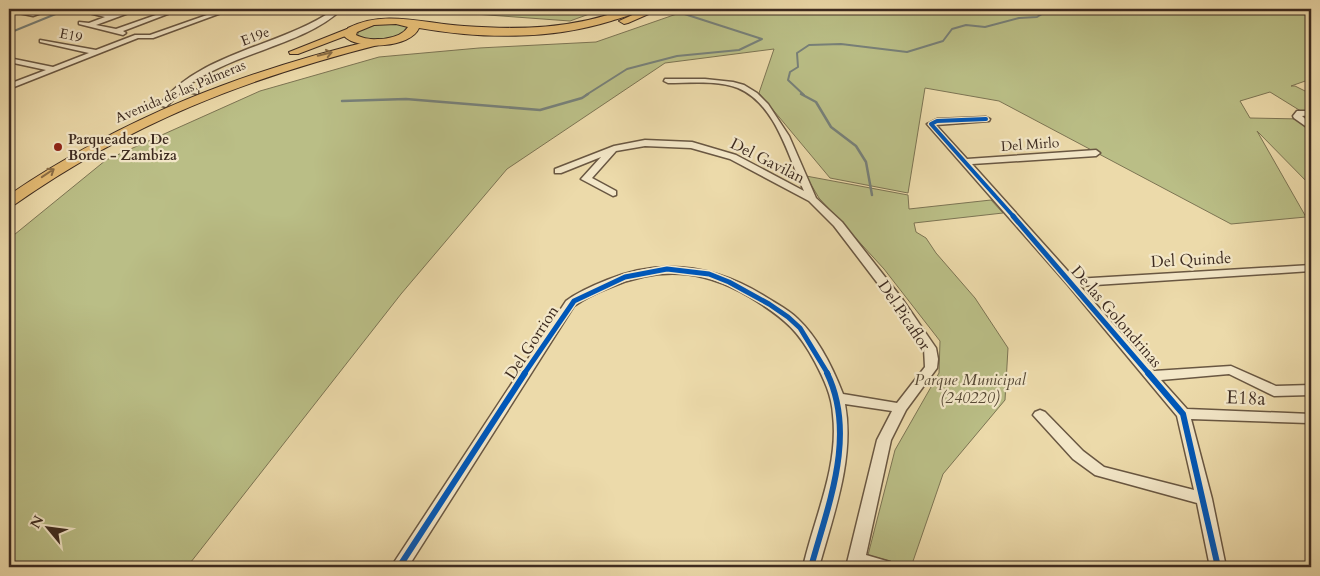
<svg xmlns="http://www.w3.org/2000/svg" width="1320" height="576" font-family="Cardo,serif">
	<rect width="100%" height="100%" fill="#ecdaaa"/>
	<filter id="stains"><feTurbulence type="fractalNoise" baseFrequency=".004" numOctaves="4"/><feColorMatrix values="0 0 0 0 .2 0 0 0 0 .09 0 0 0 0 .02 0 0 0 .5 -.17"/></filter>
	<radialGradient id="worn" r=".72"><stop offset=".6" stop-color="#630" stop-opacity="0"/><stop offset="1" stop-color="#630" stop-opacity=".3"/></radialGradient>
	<g fill="#babe86" stroke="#7c7453">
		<path d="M 423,9 L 603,9 L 570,21 L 420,10 Z"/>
		<path d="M 691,9 L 1311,9 L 1311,79 L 1291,86 L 1295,86 L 1311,94 L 1311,113 L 1304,113 L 1270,92 L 1240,101 L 1250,118 L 1301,119 L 1311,129 L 1311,186 L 1257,131 L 1306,217 L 1231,224 L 999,101 L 925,88 L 908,193 L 830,178 L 759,93 L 774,49 L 665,63 L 507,169 L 401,294 L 187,567 L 9,567 L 9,239 L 106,160 L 260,91 L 379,57 L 479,48 L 596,42 Z"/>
		<path d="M 399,23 L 412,29 C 395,38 377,46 357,36 L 360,29 L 373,24 Z"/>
		<path d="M 806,176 L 908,195 L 909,209 L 991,200 L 1003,213 L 914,223 L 916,232 L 926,238 L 936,253 L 975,298 L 1008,348 L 1005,400 L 943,474 L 911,567 L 868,555 L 895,450 L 939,373 L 940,341 L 884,269 L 819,198 Z"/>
	</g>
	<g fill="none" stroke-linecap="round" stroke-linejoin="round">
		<g stroke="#778079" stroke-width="2">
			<path d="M 1291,9 L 1311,11"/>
			<path d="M 9,33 L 68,9"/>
			<path d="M 586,95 L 627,69 L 677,56 L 739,50 L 762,39 L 672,10"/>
			<path d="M 804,95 L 788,80 L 790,72 L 798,67 L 797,53 L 809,45 L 841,44 L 907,52 L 943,41 L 952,29 L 966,25 L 985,27 L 1019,18 L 1037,17 L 1047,11 L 1105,9"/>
		</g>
		<g stroke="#778079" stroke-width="2.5">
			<path d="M 801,94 L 816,102 L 831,127 L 856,146 L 866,162 L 872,195"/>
			<path d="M 342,101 L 406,99 L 540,110 L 582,98 L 588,94"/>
		</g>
		<g stroke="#695742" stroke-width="3">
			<g id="minor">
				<path d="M 9,9 L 33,12 L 43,9 L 52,9 L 33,16 L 9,11 Z"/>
				<path d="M 87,9 L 112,15 L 134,9 L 134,11 L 96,25 L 116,29 L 173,9 L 178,10 L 123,31 L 126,33 L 123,35 L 79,24 L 79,22 L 89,23 L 105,17 L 85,12 L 85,10 Z"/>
				<path d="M 224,9 L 232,9 L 153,38 L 138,38 L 9,89 L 9,84 L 46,70 L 9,62 L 9,58 L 53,67 L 89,53 L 40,42 L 40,40 L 96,50 L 135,35 L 150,35 Z"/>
				<path d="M 335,9 L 342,9 C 303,46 232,52 186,87 L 198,90 L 198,94 L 182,91 L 166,107 L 159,105 C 202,51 281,47 335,9 Z"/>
				<path d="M 665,79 L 705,79 L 733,82 L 744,85 L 757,93 L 768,104 L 789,136 L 816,198 L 842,222 L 903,300 L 936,348 L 938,359 L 937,368 L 906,410 L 891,440 L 866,555 L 890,562 L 892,567 L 846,567 L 877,440 L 892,411 L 845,404 C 855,458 833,516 819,567 L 803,567 C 814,518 839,467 833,415 C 832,396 824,379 815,362 C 799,332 786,320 758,302 C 710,271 665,264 611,287 C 598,292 585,298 574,306 L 408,567 L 391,567 L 566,301 C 578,292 592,286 607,280 C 663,257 715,265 766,297 C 777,304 789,310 798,319 C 818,338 833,368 843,394 L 897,403 L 925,367 L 924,348 L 895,306 L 834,226 L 809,201 L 730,159 L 691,148 L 645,146 L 616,151 L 592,178 L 616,191 L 616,195 L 613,196 L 581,179 L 601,157 L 561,173 L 555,173 L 555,169 L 614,146 L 645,140 L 692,142 L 736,155 L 804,191 C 788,156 776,104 738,88 C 717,80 690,83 668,83 L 664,81 Z"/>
				<path d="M 1297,111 L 1311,111 L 1311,115 L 1302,116 L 1311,124 L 1311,130 L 1294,118 L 1293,116 Z"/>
				<path d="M 986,117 L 990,119 L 989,121 L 936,125 L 967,159 L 1096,150 L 1100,153 L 1096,156 L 972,164 L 1075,279 L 1311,265 L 1311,271 L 1080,286 L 1154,371 L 1231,366 L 1276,386 L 1311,385 L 1311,395 L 1274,396 L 1229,374 L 1161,380 L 1187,409 L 1311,414 L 1311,422 L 1308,423 L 1191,419 L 1212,499 L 1226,567 L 1210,567 L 1197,503 L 1095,475 L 1073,459 L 1033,415 L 1035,412 L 1040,410 L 1045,412 L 1083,451 L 1104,467 L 1194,490 L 1177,416 L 1068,285 L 927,124 L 937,119 Z"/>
			</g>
		</g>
		<g stroke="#3d2b20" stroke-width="2">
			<g id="primary">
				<path d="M 352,27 L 356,28 L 356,32 L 298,54 L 290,54 L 289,52 Z"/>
				<path d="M 378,39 L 382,40 L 382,44 C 244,79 131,123 14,205 L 9,206 L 9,195 C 124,117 243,71 378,39 Z"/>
			</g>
		</g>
		<g stroke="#3d2b20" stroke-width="2">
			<g id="trunk">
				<path d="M 625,9 L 639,9 C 633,15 620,18 611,21 C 550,40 481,39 419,28 C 411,48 358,51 344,36 L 348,28 C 385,9 425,24 464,26 C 519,30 573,29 625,9 ZM 396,24 L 408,27 C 399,41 369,42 356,35 L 357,32 L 374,25 Z"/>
				<path d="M 646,9 L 660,9 L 628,23 L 624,24 L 619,21 Z"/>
			</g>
		</g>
		<use href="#minor" fill="#f3e7c8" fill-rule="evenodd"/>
		<use href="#primary" fill="#e6bd75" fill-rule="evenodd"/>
		<use href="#trunk" fill="#e6bd75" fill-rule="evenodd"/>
		<g stroke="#f3e7c8" stroke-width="6">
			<path id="cycleway-far2" d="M 986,119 L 937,121 L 931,124 L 1014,217"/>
		</g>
		<g stroke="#f3e7c8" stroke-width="8">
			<g id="cycleway-far1">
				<path d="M 1013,216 L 1149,374"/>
				<path d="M 524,374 L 574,301 L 625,277 L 667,269 L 709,274 L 729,282 L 769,304 L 788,317 L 800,328 L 828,374"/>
			</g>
		</g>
		<g stroke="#f3e7c8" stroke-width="9">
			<g id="cycleway">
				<path d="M 1148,373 L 1183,414 L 1218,567"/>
				<path d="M 399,567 L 525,373"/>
				<path d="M 811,567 C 828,505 857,435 827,373"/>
			</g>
		</g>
		<use href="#cycleway-far2" stroke="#0057b8" stroke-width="4"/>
		<use href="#cycleway-far1" stroke="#0057b8" stroke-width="5"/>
		<use href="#cycleway" stroke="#0057b8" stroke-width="6"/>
	</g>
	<defs><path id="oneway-shaft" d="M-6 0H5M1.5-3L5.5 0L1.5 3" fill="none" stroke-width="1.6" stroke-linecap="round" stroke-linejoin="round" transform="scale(1.25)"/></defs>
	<g stroke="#896d46">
		<use href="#oneway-shaft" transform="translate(325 54) rotate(-14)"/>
		<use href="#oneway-shaft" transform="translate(48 173) rotate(-34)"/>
	</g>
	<circle fill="#8f2418" stroke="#f3e7c8" stroke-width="2" cx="58" cy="147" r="5"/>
	<g text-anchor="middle" stroke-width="4.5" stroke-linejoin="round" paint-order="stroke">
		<g font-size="14" fill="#3d2b20" stroke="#f3e7c8">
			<text transform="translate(71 35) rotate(12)" y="5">E19</text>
			<text transform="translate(255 36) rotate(-21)" y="5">E19e</text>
			<text transform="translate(180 91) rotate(-23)" y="5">Avenida de las Palmeras</text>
			<text transform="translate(1030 144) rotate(-4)" y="5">Del Mirlo</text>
		</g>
		<g font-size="14" font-weight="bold" fill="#3d2b20" stroke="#f3e7c8" text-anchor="start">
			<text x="68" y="144">Parqueadero De<tspan x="68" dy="16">Borde - Zambiza</tspan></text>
		</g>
		<g font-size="16" fill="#3d2b20" stroke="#f3e7c8">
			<text transform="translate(768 160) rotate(27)" y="6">Del Gavilan</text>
			<text transform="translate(1191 259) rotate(-3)" y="6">Del Quinde</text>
			<text transform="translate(905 315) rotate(56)" y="6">Del Picaflor</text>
			<text transform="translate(1117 316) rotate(49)" y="6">De las Golondrinas</text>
			<text transform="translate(531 342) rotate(-57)" y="6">Del Gorrion</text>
		</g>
		<g font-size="16" font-style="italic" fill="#564834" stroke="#f3e7c8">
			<text x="970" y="385">Parque Municipal<tspan x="970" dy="18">(240220)</tspan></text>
		</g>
		<g font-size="19" fill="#3d2b20" stroke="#f3e7c8">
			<text transform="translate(1246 397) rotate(2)" y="7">E18a</text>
		</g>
	</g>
	<rect width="1320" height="576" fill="none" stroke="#ecdaaa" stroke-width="30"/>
	<rect x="10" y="10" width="1300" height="556" fill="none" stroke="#3d2b20" stroke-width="2.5"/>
	<rect x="15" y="15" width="1290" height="546" fill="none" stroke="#3d2b20"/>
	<g transform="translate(48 528) rotate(299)" stroke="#f3e7c8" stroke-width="4" paint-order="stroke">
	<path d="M0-4L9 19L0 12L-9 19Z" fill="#3d2b20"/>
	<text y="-8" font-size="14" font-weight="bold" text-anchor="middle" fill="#3d2b20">N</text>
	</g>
	<rect width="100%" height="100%" filter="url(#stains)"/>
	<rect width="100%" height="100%" fill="url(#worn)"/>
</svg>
